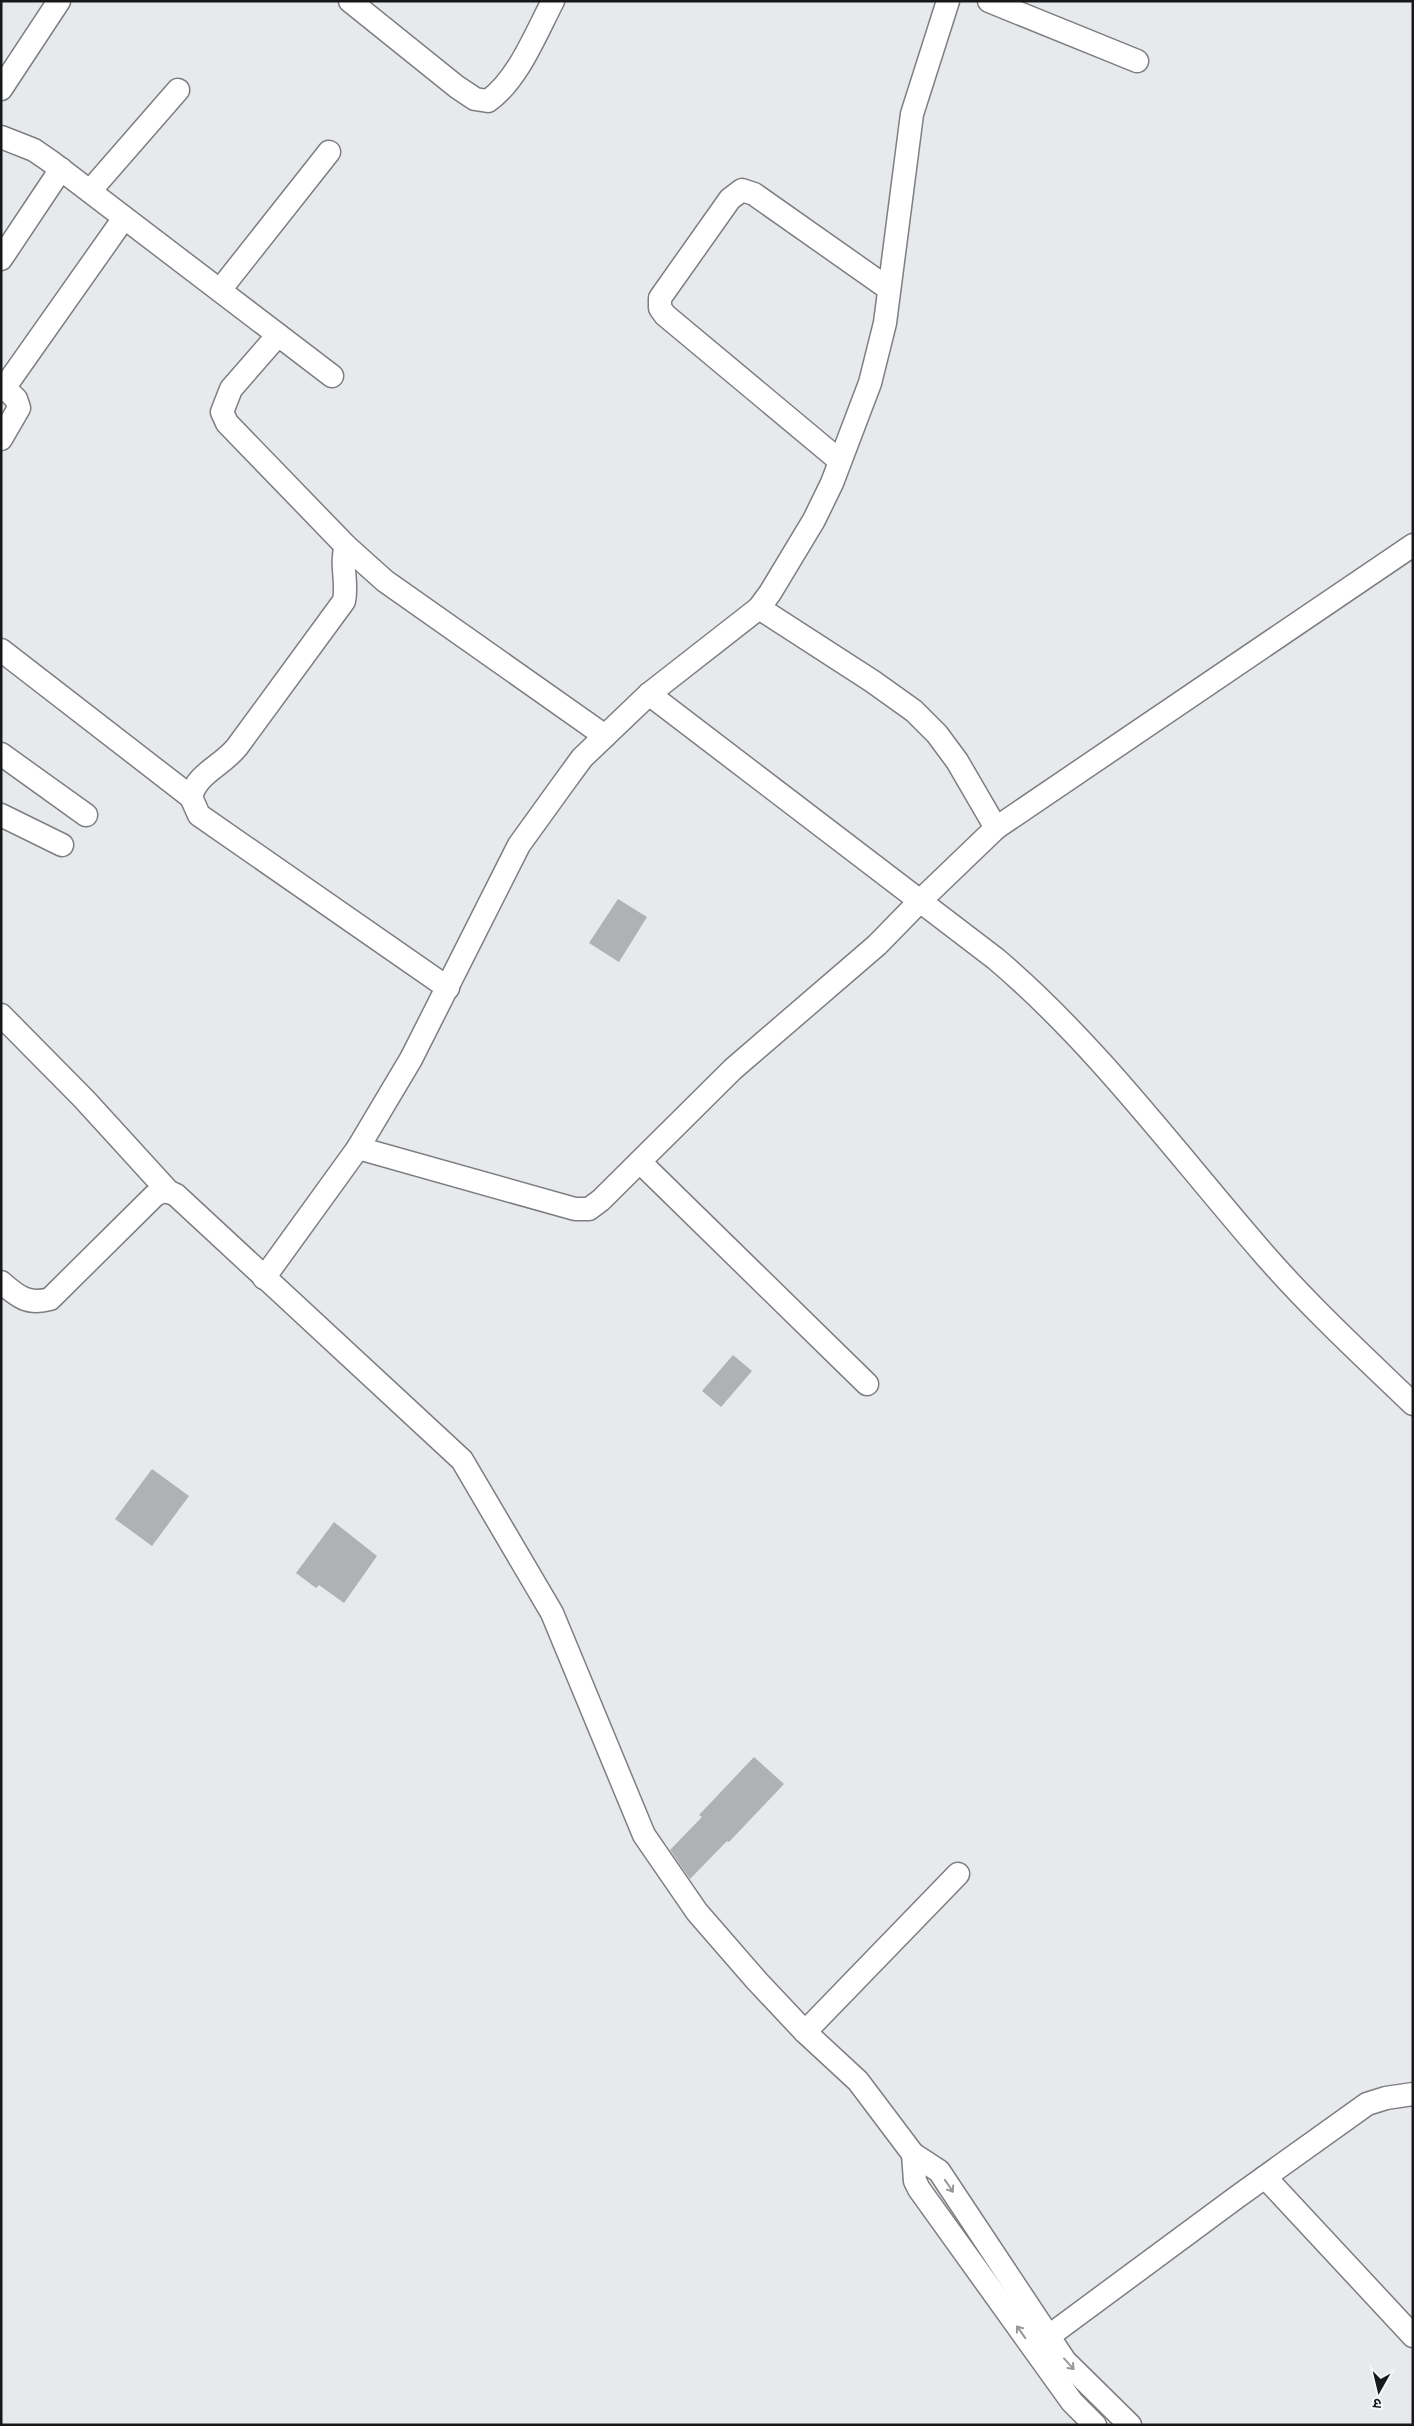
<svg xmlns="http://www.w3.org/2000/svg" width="1414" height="2426" font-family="Barlow,'Noto Sans Devanagari',sans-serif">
	<rect width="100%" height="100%" fill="#e7e9ec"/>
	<g fill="#afb1b3">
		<path d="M 618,899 L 647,917 L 619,962 L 589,943 Z"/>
		<path d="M 733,1355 L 752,1371 L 721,1407 L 702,1391 Z"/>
		<path d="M 152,1469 L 189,1496 L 152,1546 L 115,1519 Z"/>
		<path d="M 334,1522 L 377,1556 L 344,1603 L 319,1585 L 316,1588 L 296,1573 Z"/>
		<path d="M 754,1757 L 784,1784 L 729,1842 L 727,1841 L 690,1879 L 670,1850 L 702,1817 L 699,1815 Z"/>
	</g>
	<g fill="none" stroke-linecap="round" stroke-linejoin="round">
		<g stroke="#7c7e80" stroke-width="25">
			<g id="minor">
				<path d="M 350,1 L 457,87 L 475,99 L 488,101 C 518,80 536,33 553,1"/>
				<path d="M 989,1 L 1137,61"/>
				<path d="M 1,89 L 59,1"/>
				<path d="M 1,137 L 34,150 L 50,161 L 332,376"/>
				<path d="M 90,191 L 178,90"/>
				<path d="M 1,259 L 61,169"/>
				<path d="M 220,290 L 329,152"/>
				<path d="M 278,335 L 231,389 L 222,412 L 227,423 L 346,546 L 385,581 L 605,736"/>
				<path d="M 1,439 L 19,408 L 16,399 L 6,389 L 7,384 L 124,218"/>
				<path d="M 840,461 L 665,315 L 660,308 L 660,298 L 730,199 L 742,190 L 754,194 L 889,289"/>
				<path d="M 346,546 C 340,564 348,582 344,601 L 237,747 C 222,766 197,773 191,797 L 199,815 L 448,988"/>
				<path d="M 759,608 L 872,681 L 914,711 L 937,734 L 957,761 L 996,828"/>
				<path d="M 1,650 L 191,797"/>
				<path d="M 649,694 L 996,959 C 1097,1045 1176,1153 1263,1253 C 1310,1307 1362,1355 1413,1404"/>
				<path d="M 1,754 L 86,815"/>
				<path d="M 1,815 L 62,845"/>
				<path d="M 1,1015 L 84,1099 L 168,1191"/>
				<path d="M 358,1148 L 575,1209 L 589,1209 L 601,1200 L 733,1069 L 877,945 L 920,901 L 996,828 L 1413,545"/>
				<path d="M 640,1162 L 867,1384"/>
				<path d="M 264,1278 L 358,1148 L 411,1059 L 519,845 L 563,784 L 582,758 L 649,694 L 759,608 L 770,593 L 814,520 L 832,483 L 870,383 L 885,323 L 912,114 L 948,1"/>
				<path d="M 1,1282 C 18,1297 28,1305 50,1299 L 154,1196 C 162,1190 168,1191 176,1195 L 462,1460 L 552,1613 L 644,1835 L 697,1912 L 757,1981 L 805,2032 L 858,2081 L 913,2154 L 939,2171 L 1065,2361 L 1130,2425"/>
				<path d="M 805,2032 L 958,1874"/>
				<path d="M 913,2154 L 915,2181 L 919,2189 L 1072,2402 L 1095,2425"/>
				<path d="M 1265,2177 L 1413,2336"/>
				<path d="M 1049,2336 L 1237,2197 L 1367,2104 L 1386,2098 L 1413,2094"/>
			</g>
		</g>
		<use href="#minor" stroke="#fff" stroke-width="22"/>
	</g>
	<defs><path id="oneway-shaft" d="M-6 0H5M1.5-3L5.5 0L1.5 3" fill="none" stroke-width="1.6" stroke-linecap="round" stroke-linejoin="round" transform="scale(1.25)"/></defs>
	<g stroke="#979798">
		<use href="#oneway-shaft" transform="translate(949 2186) rotate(56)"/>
		<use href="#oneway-shaft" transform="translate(1021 2332) rotate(-125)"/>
		<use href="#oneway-shaft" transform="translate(1069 2364) rotate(48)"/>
	</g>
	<rect width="1414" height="2426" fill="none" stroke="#171819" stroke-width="5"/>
	<g transform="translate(1379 2391) rotate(188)" stroke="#f4f6f9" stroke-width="4" paint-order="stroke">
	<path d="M0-4L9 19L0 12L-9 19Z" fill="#171819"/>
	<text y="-8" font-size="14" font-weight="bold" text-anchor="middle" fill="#171819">उ</text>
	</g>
</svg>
